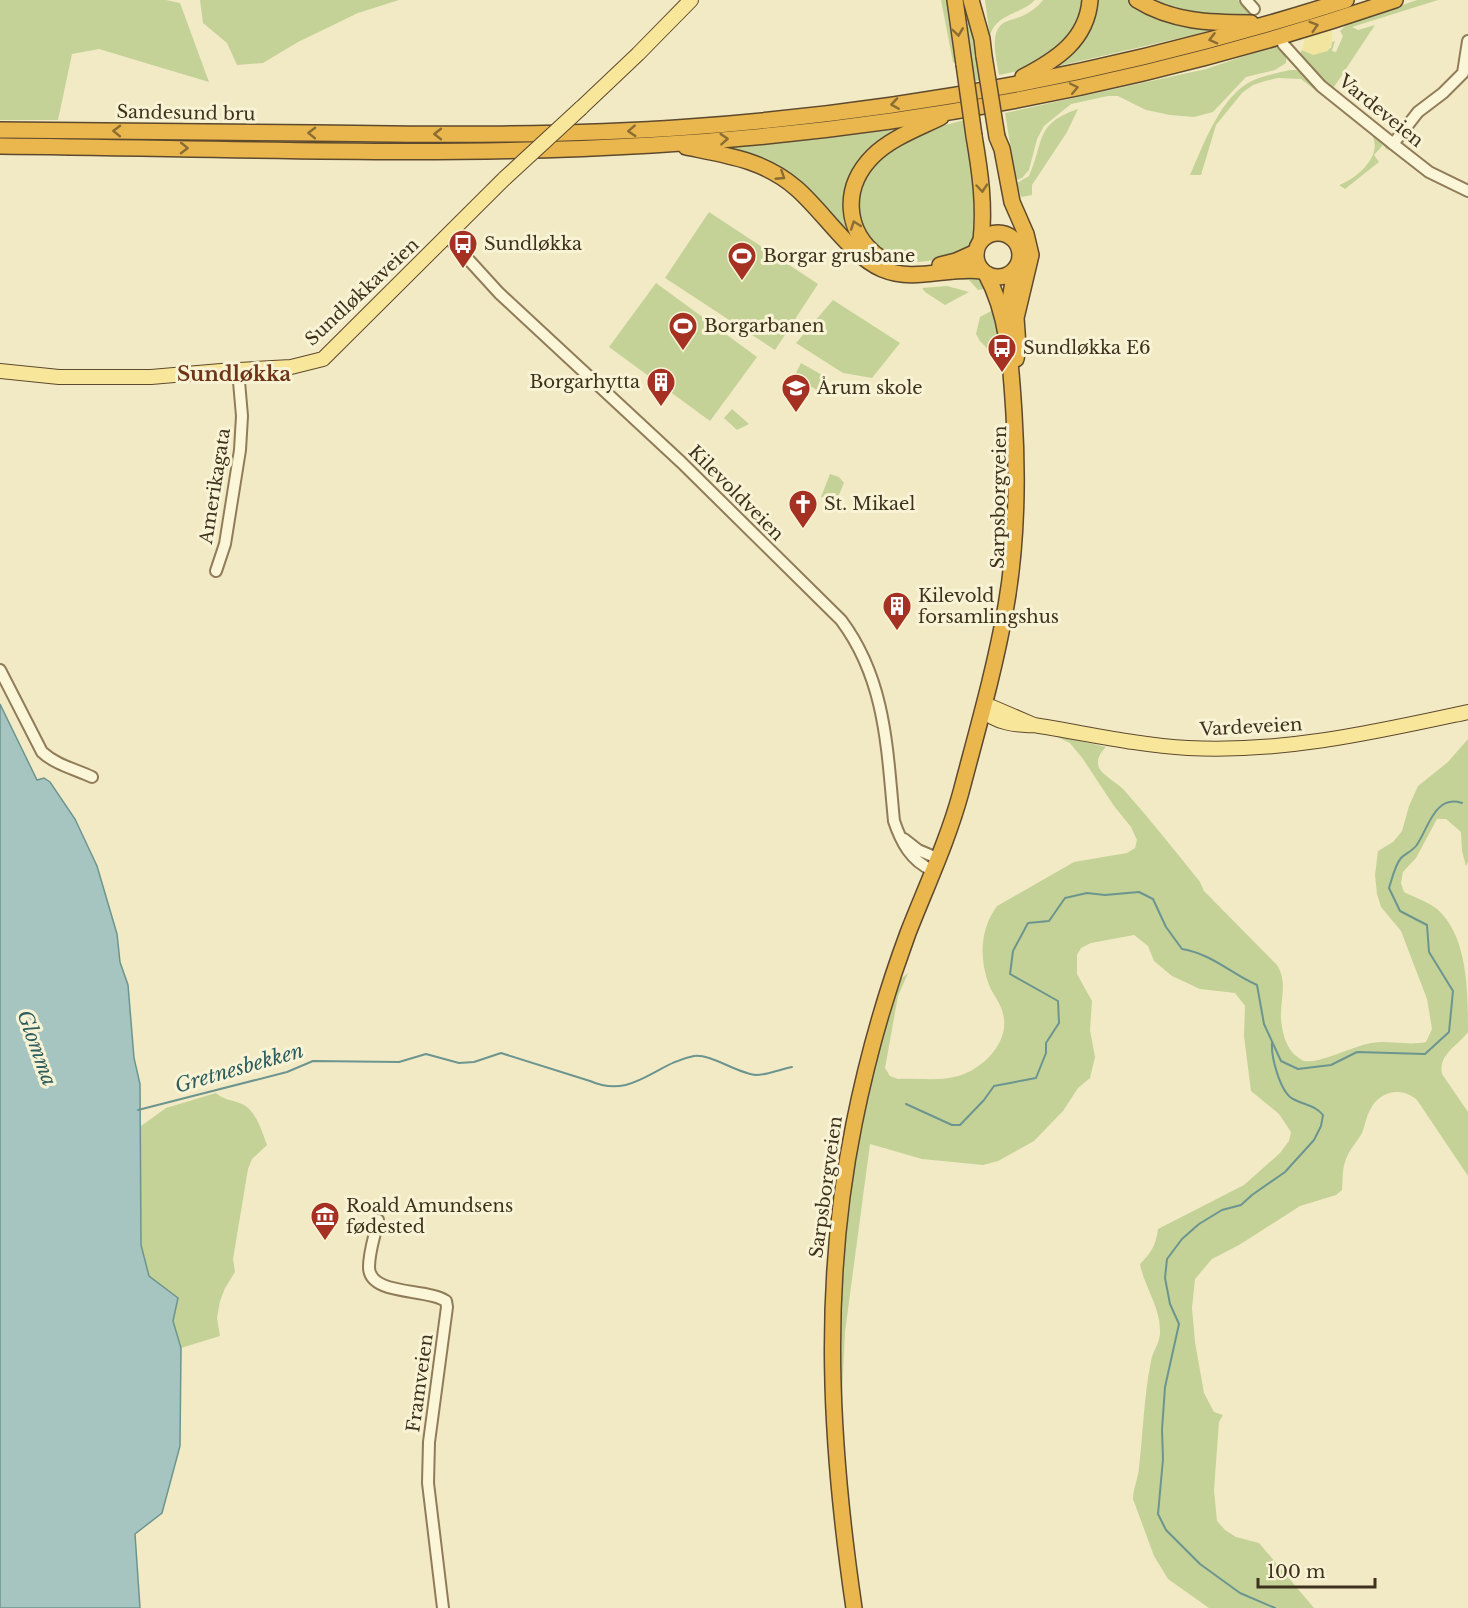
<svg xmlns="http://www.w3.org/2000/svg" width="1468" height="1608" font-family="'Libre Baskerville',serif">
	<rect width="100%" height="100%" fill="#f2eac5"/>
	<g fill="#c4d297">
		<path d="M 0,0 L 166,0 L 180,3 L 209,82 L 99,49 L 72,54 L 58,120 L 0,120 Z"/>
		<path d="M 200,0 L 399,0 L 358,13 L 298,42 L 263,63 L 237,65 L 227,43 L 203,23 Z"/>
		<path d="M 941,0 L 949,0 L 958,65 L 953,62 Z"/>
		<path d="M 959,0 L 967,0 L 983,80 L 972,81 Z"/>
		<path d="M 985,0 L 1035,0 C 1021,15 993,14 990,38 Z"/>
		<path d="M 1043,0 L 1086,0 L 1069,40 L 1036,64 L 1018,71 L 999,75 C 997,61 989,35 1002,24 C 1007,20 1014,19 1020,17 C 1029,13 1037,8 1043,0 Z"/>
		<path d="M 1095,0 L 1130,0 L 1223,28 L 1046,69 Z"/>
		<path d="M 1144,0 L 1238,0 L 1251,15 L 1230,18 L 1207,18 Z"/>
		<path d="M 1417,0 L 1438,0 L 1352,27 L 1358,30 L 1375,25 L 1332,90 L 1299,56 L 1302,50 L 1312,54 L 1331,48 L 1332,42 L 1335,41 L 1332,51 L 1336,52 L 1343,36 L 1340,31 L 1347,24 Z"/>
		<path d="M 1277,45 L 1286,55 L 1286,63 L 1275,70 L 1246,77 L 1213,112 L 1194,117 L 1170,115 L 1146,110 L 1118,96 L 1108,96 L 1071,104 L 1044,126 L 1037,139 L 1029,170 L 1022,178 L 1016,180 L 1005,113 L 1206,69 Z"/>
		<path d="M 1290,70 L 1296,70 L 1302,73 L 1389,147 L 1387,150 L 1383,145 L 1374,155 L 1379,162 L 1345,189 L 1339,185 C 1358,178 1386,153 1370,132 L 1301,79 L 1278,78 L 1265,81 L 1253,85 L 1242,93 L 1216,125 L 1201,175 L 1190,175 C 1204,144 1221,94 1254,80 C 1265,75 1278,73 1290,70 Z"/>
		<path d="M 1078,109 L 1067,132 L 1032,185 L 1032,195 L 1021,197 L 1017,183 L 1029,176 C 1045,141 1034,124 1078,109 Z"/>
		<path d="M 965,120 C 970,150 983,211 973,238 C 968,253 954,256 941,259 C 930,260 919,263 909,262 C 880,258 856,233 855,203 C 855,197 860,191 862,186 C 864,179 867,170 871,165 C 895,139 931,128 965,120 Z"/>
		<path d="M 917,124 L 861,165 L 854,234 L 850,235 L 798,181 L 710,148 Z"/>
		<path d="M 709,212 L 818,284 L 775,350 L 665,278 Z"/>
		<path d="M 955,276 L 980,276 L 984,289 L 978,290 L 969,280 L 944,280 Z"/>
		<path d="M 656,283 L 757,357 L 710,421 L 609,347 Z"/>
		<path d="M 947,286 L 969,292 L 945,305 L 925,292 L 922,288 Z"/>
		<path d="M 833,300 L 900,343 L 872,378 L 843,373 L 796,343 Z"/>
		<path d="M 993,310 L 1004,366 L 980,341 L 976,334 L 980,317 Z"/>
		<path d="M 801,363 L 824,376 L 817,390 L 794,377 Z"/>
		<path d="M 732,409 L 749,424 L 737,430 L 724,418 Z"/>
		<path d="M 830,474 L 839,477 L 844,483 L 836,502 L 821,497 Z"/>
		<path d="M 1051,734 L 1106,747 C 1100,753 1096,759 1099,768 C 1104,776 1116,782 1123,789 C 1150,819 1175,851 1200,882 L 1204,891 L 1277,965 C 1288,983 1280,999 1281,1019 C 1282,1031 1285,1044 1293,1053 C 1296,1056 1301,1060 1304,1061 C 1319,1064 1354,1046 1371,1043 C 1390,1040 1407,1046 1426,1042 L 1432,1029 L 1427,999 L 1401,931 L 1381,907 L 1377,894 L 1375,875 L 1378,851 L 1393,842 L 1402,831 L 1409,806 L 1418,786 L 1448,762 L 1468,739 L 1468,862 L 1466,866 L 1462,851 L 1461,832 L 1446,819 L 1437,819 L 1416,858 L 1403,872 L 1401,883 L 1404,892 C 1414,897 1428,902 1437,909 C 1468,936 1468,992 1468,1032 C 1458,1046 1438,1054 1442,1074 L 1468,1112 L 1468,1176 L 1417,1100 C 1401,1086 1379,1091 1370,1110 C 1366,1117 1365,1126 1362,1133 C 1357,1142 1348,1151 1345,1162 C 1342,1171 1343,1181 1342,1190 L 1336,1195 L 1300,1206 L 1239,1245 L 1212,1259 L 1195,1279 L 1192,1308 L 1195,1342 L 1204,1393 L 1214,1412 L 1223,1415 L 1219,1422 L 1214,1490 L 1217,1521 L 1225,1530 L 1236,1537 L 1259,1543 L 1314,1608 L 1209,1608 L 1168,1579 L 1154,1556 L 1133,1499 C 1133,1489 1138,1479 1139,1468 C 1143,1433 1144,1396 1151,1361 C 1153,1350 1161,1342 1160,1330 C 1160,1307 1144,1286 1140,1264 C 1151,1253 1156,1245 1158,1229 L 1244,1185 L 1280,1153 L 1289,1141 L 1291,1132 L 1279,1114 L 1251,1091 L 1244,1036 L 1245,1006 L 1235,993 L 1200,989 L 1172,976 L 1154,961 L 1148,946 L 1134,935 L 1091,943 L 1081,948 L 1077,955 L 1077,974 L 1092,1001 L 1090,1030 L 1095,1057 L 1090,1078 L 1078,1088 L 1063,1111 L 1034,1141 L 998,1161 L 983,1165 L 922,1159 L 870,1144 L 845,1332 L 842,1396 L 837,1333 L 851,1181 L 870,1079 L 896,983 L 908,973 L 898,996 L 885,1068 L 890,1076 L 898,1079 C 915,1078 939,1081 954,1077 C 980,1072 1011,1043 1003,1014 C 1001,1003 993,995 989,985 C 979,958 980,929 997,906 L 1074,862 L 1127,853 L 1135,848 L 1137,840 L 1131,827 L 1114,806 L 1083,759 L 1070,743 Z"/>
		<path d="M 216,1093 C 223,1100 233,1100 242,1104 C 256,1110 262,1132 267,1145 L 252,1159 L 248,1169 L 233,1259 L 235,1272 L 225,1288 L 220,1301 L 217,1318 L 220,1336 L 181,1348 L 173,1321 L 178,1298 L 149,1276 L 141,1245 L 141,1126 L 166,1108 Z"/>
	</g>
	<path fill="#f1e5a0" d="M 1332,30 L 1332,42 L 1328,51 L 1313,55 L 1302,50 L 1305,38 Z"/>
	<path fill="#a7c5c0" stroke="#6c9590" stroke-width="1.5" d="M 0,704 L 37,780 L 44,778 L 50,782 L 75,819 L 97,866 L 117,934 L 120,962 L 128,985 L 134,1058 L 140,1084 L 141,1245 L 149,1276 L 178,1298 L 173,1321 L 181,1348 L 180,1446 L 162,1513 L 135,1534 L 140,1608 L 0,1608 Z"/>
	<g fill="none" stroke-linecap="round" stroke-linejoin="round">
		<g stroke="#6c9590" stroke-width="2">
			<path d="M 1272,1043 C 1271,1057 1280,1092 1293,1099 C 1304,1105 1315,1105 1323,1115 L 1321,1126 L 1314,1140 L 1285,1172 L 1252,1195 L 1241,1205 L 1222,1210 L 1199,1224 L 1182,1239 L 1167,1259 L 1165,1278 L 1170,1304 L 1179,1324 L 1165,1387 L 1162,1430 L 1163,1459 L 1158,1514 L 1166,1530 L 1200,1564 L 1240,1593 L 1275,1608"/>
			<path d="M 906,1104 L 952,1125 L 960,1125 L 984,1100 L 994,1086 L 1036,1078 L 1046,1053 L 1046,1043 L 1059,1023 L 1058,1001 L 1010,974 L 1013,951 L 1028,923 L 1049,921 L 1065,898 L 1087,893 L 1105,895 L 1139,892 L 1153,899 L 1166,927 L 1182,949 C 1212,954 1230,973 1257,985 L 1264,1024 L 1281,1061 L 1298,1069 L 1331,1065 L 1357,1052 L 1425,1054 L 1449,1032 L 1453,991 L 1429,952 L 1427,925 L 1400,911 L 1389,888 C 1392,879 1395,865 1401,858 C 1405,854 1412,851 1416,846 C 1428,830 1434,794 1462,803"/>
			<path d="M 138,1110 L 287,1072 L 313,1061 L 399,1062 L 426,1054 L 459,1063 L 474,1062 L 501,1053 L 590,1081 C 633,1100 655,1063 694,1056 C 709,1053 739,1074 756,1075 C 767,1075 781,1069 792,1067"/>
		</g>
		<g stroke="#907c58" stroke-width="14">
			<g id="minor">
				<path d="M 1246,0 L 1254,9"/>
				<path d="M 1283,44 L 1321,86 L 1397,147 L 1429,172 L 1468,191"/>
				<path d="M 1393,144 L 1418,112 L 1443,93 L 1463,73 L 1468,41"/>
				<path d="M 447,236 L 499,293 L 681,462 L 841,620 C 886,680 887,749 894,821 C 901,842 911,861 932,870"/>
				<path d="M 216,571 L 225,544 L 240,450 L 242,416 L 238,370"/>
				<path d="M 0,670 L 42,752 C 56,765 75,769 92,777"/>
				<path d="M 904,839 L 918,850 L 937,858"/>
				<path d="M 378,1220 C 375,1235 369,1251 369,1267 C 369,1296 427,1288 446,1301 L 447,1307 L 429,1442 L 428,1483 L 443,1608"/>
			</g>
		</g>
		<g stroke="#5d492d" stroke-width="16">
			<g id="major">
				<path d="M 581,108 L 638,54 L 691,0"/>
				<path d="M 0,371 L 59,377 L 151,377 L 221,371 L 291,367 L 323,359 L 505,178"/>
				<path d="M 1034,725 L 992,707 L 983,710 C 994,722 1017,726 1034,725 C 1085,733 1136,745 1188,748 C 1284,753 1375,732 1468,712"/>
			</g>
		</g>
		<g stroke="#5d492d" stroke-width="18">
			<g id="highway">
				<path d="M 955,0 L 964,64"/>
				<path d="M 971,0 L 982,39 L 984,56"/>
				<path d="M 1137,0 C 1172,22 1211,23 1251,23"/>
				<path d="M 1023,77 C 1056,60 1087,40 1090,0"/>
				<path d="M 0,130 C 105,131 209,132 314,133 C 439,135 565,136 690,127 C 912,111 1134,68 1346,0"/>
				<path d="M 974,136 C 980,171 985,205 981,241"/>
				<path d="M 997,137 L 1002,149 L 1012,202 L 1026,234 L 1031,255 L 1016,318 L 1018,346 L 1016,359"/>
				<path d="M 0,146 C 217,148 435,158 652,145 C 904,130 1156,82 1395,0"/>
				<path d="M 686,147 C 726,155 764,160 796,188 C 823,211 851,256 882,269 C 915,283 949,266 982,271"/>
				<circle cx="998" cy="255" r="22"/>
				<path d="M 879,257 C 844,231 842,187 873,156 C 891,138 919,128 941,117"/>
				<path d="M 940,265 L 956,261 L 976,252"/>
				<path d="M 1012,323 L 1010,300 L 1015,270"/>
				<path d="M 854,1608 C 830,1445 821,1287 854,1124 C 867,1059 885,995 908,933 C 926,887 948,840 961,792 C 977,731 995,669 1006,606 C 1017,543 1018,478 1014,414 C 1011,368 1009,316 986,274"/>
			</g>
		</g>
		<use href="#minor" stroke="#fcf6d9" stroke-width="10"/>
		<use href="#major" stroke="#f8e69a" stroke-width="14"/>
		<use href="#highway" stroke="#e9b74e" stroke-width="15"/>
		<g stroke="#5d492d" stroke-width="16" stroke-linecap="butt">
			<path id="major-bridge" d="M 505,178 L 581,108"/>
		</g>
		<g stroke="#5d492d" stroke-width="18" stroke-linecap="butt">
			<g id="highway-bridge">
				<path d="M 984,56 L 997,137"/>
				<path d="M 964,64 L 974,136"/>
			</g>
		</g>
		<use href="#major-bridge" stroke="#f8e69a" stroke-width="14"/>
		<use href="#highway-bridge" stroke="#e9b74e" stroke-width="15"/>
	</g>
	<defs><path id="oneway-chevron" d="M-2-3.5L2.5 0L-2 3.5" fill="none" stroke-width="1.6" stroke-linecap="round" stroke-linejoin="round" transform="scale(1.5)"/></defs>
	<g stroke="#8b6d34">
		<use href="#oneway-chevron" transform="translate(1314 26) rotate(-17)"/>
		<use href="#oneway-chevron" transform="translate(958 32) rotate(82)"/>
		<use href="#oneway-chevron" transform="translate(1213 39) rotate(165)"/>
		<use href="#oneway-chevron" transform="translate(1074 88) rotate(-12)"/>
		<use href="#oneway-chevron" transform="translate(895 104) rotate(171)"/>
		<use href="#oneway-chevron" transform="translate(117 131) rotate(-179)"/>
		<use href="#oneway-chevron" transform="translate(632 131) rotate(177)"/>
		<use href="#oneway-chevron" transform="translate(312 133) rotate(-179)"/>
		<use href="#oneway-chevron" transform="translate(438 134) rotate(-180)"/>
		<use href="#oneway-chevron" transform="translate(724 139) rotate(-4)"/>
		<use href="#oneway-chevron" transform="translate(184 148) rotate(1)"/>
		<use href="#oneway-chevron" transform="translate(781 176) rotate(33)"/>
		<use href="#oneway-chevron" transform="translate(982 188) rotate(85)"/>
		<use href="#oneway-chevron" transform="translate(855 225) rotate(-110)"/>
	</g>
	<defs>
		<g id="bus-pin" transform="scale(1.5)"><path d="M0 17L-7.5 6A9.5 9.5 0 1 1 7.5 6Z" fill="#a53122" stroke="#f9f3d5"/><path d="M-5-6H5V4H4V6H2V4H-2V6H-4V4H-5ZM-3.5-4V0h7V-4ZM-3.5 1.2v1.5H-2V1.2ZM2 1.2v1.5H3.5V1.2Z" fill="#fff"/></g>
		<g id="stadium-pin" transform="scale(1.5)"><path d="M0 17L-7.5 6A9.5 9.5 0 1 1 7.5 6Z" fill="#a53122" stroke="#f9f3d5"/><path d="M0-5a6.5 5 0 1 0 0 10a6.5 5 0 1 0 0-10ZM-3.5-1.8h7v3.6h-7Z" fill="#fff"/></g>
		<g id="building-pin" transform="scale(1.5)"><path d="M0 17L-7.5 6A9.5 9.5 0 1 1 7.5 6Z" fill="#a53122" stroke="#f9f3d5"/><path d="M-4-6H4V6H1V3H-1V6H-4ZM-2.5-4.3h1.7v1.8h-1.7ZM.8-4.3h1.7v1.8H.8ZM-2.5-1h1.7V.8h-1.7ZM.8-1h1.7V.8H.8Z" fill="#fff"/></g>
		<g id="school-pin" transform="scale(1.5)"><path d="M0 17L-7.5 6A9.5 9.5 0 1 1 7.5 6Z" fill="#a53122" stroke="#f9f3d5"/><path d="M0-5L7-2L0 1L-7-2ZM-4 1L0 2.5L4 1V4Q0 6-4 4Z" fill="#fff"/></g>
		<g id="church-pin" transform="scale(1.5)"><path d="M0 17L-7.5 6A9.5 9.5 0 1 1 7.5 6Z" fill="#a53122" stroke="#f9f3d5"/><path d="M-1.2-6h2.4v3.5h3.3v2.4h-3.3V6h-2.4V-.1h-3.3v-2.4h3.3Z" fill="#fff"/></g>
		<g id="museum-pin" transform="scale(1.5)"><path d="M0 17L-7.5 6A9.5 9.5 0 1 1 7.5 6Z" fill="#a53122" stroke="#f9f3d5"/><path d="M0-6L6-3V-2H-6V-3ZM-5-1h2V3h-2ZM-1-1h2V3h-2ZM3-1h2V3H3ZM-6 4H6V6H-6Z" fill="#fff"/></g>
	</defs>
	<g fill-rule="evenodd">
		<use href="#bus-pin" x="463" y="244"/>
		<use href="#stadium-pin" x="742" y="256"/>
		<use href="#stadium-pin" x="683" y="326"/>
		<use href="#bus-pin" x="1002" y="348"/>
		<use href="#building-pin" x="661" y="382"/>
		<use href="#school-pin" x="796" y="388"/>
		<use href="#church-pin" x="803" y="504"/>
		<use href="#building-pin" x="897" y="606"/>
		<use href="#museum-pin" x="325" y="1216"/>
	</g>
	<g text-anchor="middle" stroke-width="6" stroke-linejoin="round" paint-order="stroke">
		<g font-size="18" fill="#3e311e" stroke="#f9f3d5">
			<text transform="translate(1381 111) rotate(39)" y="6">Vardeveien</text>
			<text transform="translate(186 113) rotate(1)" y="6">Sandesund bru</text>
			<text transform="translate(362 292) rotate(-43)" y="6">Sundløkkaveien</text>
			<text transform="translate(215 486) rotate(-81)" y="6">Amerikagata</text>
			<text transform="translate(736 493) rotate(45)" y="6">Kilevoldveien</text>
			<text transform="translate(999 497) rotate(-89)" y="6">Sarpsborgveien</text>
			<text transform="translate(1251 727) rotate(-3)" y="6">Vardeveien</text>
			<text transform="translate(826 1187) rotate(-82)" y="6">Sarpsborgveien</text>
			<text transform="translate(420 1383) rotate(-82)" y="6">Framveien</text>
		</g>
		<g font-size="18" fill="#3e311e" stroke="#f9f3d5" text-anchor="start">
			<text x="484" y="250">Sundløkka</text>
			<text x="763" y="262">Borgar grusbane</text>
			<text x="704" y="332">Borgarbanen</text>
			<text x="1023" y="354">Sundløkka E6</text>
			<text x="640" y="388" text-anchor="end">Borgarhytta</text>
			<text x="817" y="394">Årum skole</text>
			<text x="824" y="510">St. Mikael</text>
			<text x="918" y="602">Kilevold<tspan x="918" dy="21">forsamlingshus</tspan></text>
			<text x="346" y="1212">Roald Amundsens<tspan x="346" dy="21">fødested</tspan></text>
		</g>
		<g font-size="20" font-weight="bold" fill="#6f3519" stroke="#f9f3d5">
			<text x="234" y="381">Sundløkka</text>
		</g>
		<g font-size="20" font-style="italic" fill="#2c5d5f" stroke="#f9f3d5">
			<text transform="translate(37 1048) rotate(70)" y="7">Glomma</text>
			<text transform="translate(239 1068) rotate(-16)" y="7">Gretnesbekken</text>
		</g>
	</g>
	<path d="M1258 1578v9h117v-9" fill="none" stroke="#3e311e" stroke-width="3"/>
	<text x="1267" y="1578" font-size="18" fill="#3e311e" stroke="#f9f3d5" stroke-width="4.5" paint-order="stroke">100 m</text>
</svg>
